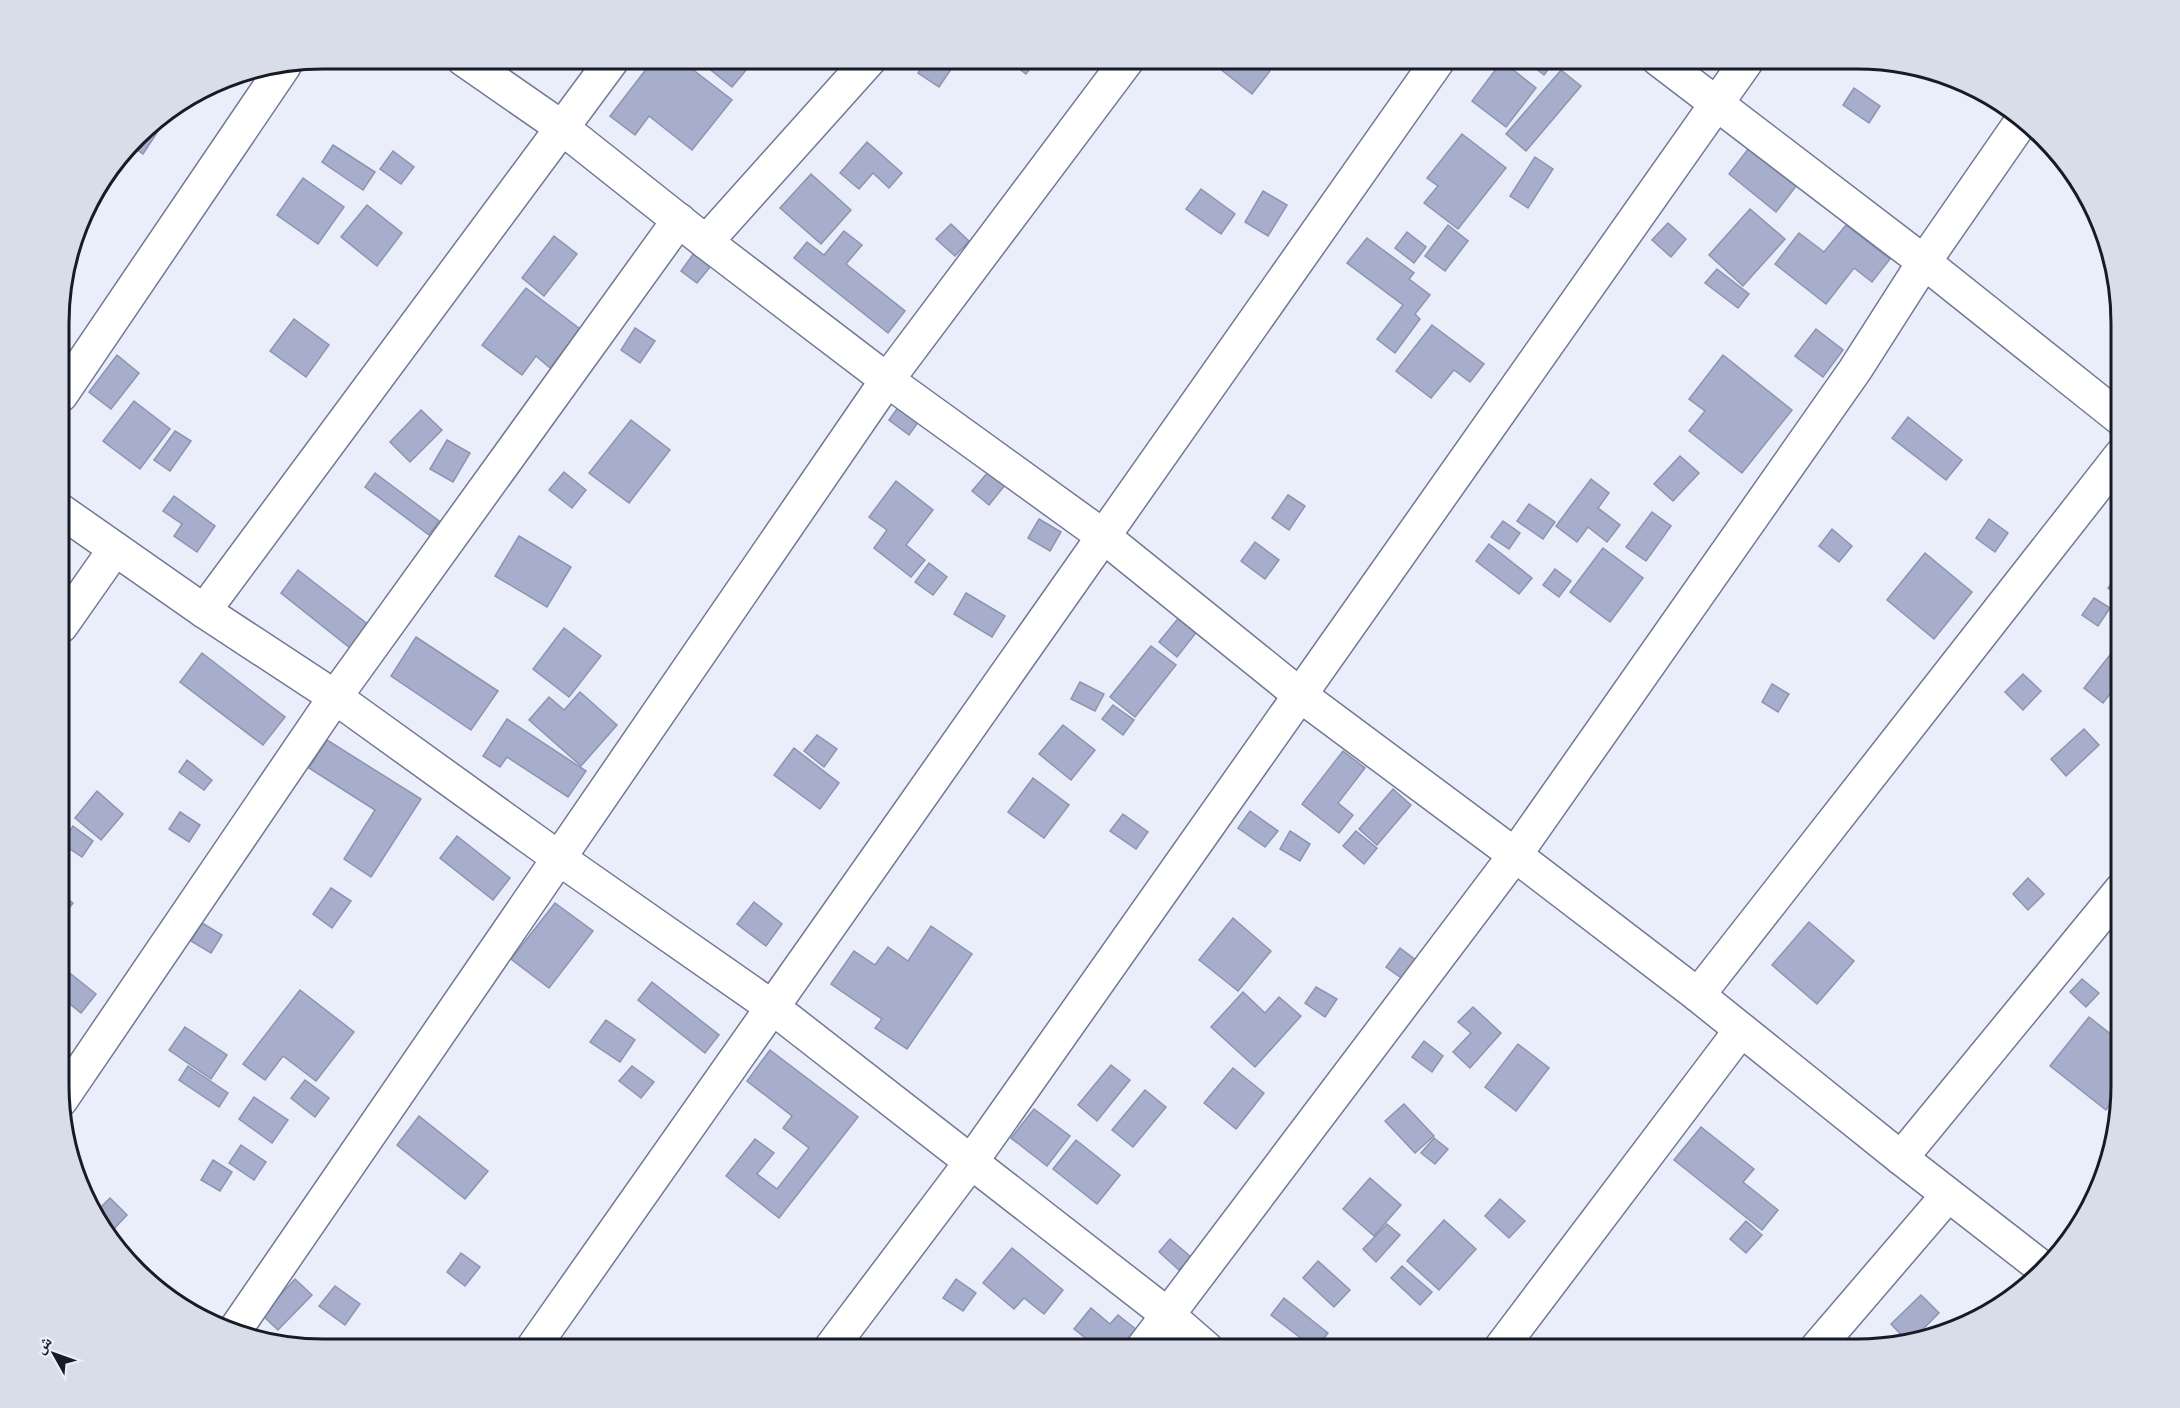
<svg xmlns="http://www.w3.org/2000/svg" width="2180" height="1408" font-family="Lato,'Noto Naskh Arabic',sans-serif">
	<rect width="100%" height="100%" fill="#eaeefa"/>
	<g fill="#a6aecc" stroke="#8d94b1" stroke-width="1.5">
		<path d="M 654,59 L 679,59 L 732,100 L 692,150 L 649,116 L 635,135 L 610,116 Z"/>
		<path d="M 697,59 L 746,59 L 752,63 L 732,87 Z"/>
		<path d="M 928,59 L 958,59 L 939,87 L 918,73 Z"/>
		<path d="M 1014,59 L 1037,59 L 1026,74 L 1011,63 Z"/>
		<path d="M 1220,59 L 1253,59 L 1270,71 L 1252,94 L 1215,65 Z"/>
		<path d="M 1524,59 L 1556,59 L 1544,75 Z"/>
		<path d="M 1502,61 L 1536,88 L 1506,127 L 1472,101 Z"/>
		<path d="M 1561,70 L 1581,86 L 1526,151 L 1506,134 Z"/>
		<path d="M 1854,88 L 1880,106 L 1869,123 L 1843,105 Z"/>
		<path d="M 165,114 L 168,116 L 143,154 L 132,146 L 148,124 Z"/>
		<path d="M 1462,134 L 1506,168 L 1458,229 L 1424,203 L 1438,186 L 1427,178 Z"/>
		<path d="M 867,142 L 902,173 L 889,188 L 873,173 L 859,189 L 840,173 Z"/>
		<path d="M 333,145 L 375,172 L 363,190 L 322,162 Z"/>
		<path d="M 1749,148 L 1797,185 L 1776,212 L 1729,174 Z"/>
		<path d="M 393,151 L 414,167 L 401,184 L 380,169 Z"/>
		<path d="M 1535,157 L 1553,169 L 1528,208 L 1510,196 Z"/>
		<path d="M 811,174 L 851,210 L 821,244 L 780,208 Z"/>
		<path d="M 303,178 L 344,207 L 318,244 L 277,215 Z"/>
		<path d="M 1201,189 L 1235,214 L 1221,234 L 1186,209 Z"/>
		<path d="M 1263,191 L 1287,205 L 1268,236 L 1245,222 Z"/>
		<path d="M 367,205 L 402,233 L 377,266 L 341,237 Z"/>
		<path d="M 1750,209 L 1785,239 L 1743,286 L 1709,255 Z"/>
		<path d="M 1668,223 L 1686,239 L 1671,257 L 1652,240 Z"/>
		<path d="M 951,224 L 969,241 L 955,256 L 936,239 Z"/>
		<path d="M 1448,225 L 1468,241 L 1445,271 L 1425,256 Z"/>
		<path d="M 1846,225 L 1890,259 L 1872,282 L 1854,268 L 1826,304 L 1775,264 L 1799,233 L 1824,252 Z"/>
		<path d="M 844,231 L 862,245 L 846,264 L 905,311 L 888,333 L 794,258 L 807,242 L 824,255 Z"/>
		<path d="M 1407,232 L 1426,247 L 1414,263 L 1395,248 Z"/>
		<path d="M 554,236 L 577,254 L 544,296 L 522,278 Z"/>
		<path d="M 1367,238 L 1414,273 L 1409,279 L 1430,295 L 1415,314 L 1420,319 L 1395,353 L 1377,339 L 1403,305 L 1347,263 Z"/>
		<path d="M 694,253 L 710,267 L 697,283 L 681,271 Z"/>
		<path d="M 1717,269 L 1749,294 L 1738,308 L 1705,283 Z"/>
		<path d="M 526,288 L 580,329 L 550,368 L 536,356 L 522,375 L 482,345 Z"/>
		<path d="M 294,319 L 329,345 L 306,377 L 270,351 Z"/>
		<path d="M 1432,325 L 1484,364 L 1470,382 L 1454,370 L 1431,398 L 1396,371 Z"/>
		<path d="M 635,328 L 655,341 L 640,363 L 621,350 Z"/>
		<path d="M 1816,329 L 1843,350 L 1823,377 L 1795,356 Z"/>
		<path d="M 117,355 L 139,373 L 111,409 L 89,392 Z"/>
		<path d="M 1723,355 L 1792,410 L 1742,473 L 1689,431 L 1705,411 L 1689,399 Z"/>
		<path d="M 904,399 L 924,414 L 909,435 L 889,420 Z"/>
		<path d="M 134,401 L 170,429 L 140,469 L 103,441 Z"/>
		<path d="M 421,410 L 442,430 L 410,462 L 390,442 Z"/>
		<path d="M 1908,417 L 1962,460 L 1946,480 L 1892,438 Z"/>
		<path d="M 631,420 L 670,450 L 629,503 L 589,473 Z"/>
		<path d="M 175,431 L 191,441 L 170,471 L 154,460 Z"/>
		<path d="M 447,440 L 470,453 L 453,482 L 430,469 Z"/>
		<path d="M 1680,456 L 1699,473 L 1673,501 L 1654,484 Z"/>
		<path d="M 989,471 L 1006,484 L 989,505 L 972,491 Z"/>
		<path d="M 564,472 L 586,490 L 572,508 L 549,490 Z"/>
		<path d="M 375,473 L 439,521 L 429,535 L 365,487 Z"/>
		<path d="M 1591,479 L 1609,493 L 1598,508 L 1620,525 L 1607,542 L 1588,527 L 1577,542 L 1556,526 Z"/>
		<path d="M 896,481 L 933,510 L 906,545 L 925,560 L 911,577 L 874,548 L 887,530 L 869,517 Z"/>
		<path d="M 1288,495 L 1305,506 L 1289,530 L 1272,518 Z"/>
		<path d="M 174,496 L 215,526 L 197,552 L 174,536 L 182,524 L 163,511 Z"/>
		<path d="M 1529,504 L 1555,522 L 1543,539 L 1517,521 Z"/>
		<path d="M 1652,512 L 1671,526 L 1646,561 L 1626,547 Z"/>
		<path d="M 1039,519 L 1061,532 L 1050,551 L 1028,538 Z"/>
		<path d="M 1989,519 L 2008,533 L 1995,552 L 1976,538 Z"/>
		<path d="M 1503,521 L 1520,533 L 1509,549 L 1491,537 Z"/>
		<path d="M 1832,529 L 1852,546 L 1839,562 L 1819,546 Z"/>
		<path d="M 519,536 L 571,567 L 547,607 L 495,576 Z"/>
		<path d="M 1255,542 L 1279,560 L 1265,579 L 1241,561 Z"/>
		<path d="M 1489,544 L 1532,578 L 1519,594 L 1476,561 Z"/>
		<path d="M 1603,548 L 1643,578 L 1610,622 L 1570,592 Z"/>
		<path d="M 1925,553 L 1972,592 L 1934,639 L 1887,600 Z"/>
		<path d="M 929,563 L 947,577 L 933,595 L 915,582 Z"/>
		<path d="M 1555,569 L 1571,581 L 1559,597 L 1543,585 Z"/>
		<path d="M 298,570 L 369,625 L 350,648 L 281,593 Z"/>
		<path d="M 2121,571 L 2121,598 L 2108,588 Z"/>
		<path d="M 966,593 L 1005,616 L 992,637 L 954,614 Z"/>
		<path d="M 2094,598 L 2110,608 L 2098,626 L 2082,615 Z"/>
		<path d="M 1181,615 L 1199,629 L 1177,657 L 1159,642 Z"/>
		<path d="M 564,628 L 601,656 L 569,697 L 533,669 Z"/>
		<path d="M 416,637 L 498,691 L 471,730 L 391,676 Z"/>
		<path d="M 1151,646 L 1176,665 L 1135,717 L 1110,697 Z"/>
		<path d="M 2113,651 L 2121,657 L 2121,680 L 2103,703 L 2084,688 Z"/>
		<path d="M 202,653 L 285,717 L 263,745 L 180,682 Z"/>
		<path d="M 2023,674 L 2041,691 L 2023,710 L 2005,692 Z"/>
		<path d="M 1080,682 L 1104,694 L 1095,711 L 1071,699 Z"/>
		<path d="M 1772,684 L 1789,694 L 1778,712 L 1762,702 Z"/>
		<path d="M 580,692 L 617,725 L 581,766 L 529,720 L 549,697 L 564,710 Z"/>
		<path d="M 1113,705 L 1134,720 L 1123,735 L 1102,719 Z"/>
		<path d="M 507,719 L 586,771 L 568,797 L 507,757 L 500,767 L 483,756 Z"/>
		<path d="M 1063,725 L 1095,750 L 1071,780 L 1039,754 Z"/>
		<path d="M 2084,729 L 2099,745 L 2066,776 L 2051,759 Z"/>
		<path d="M 817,735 L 837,749 L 824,767 L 804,751 Z"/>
		<path d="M 327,740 L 421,799 L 371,877 L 344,859 L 375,810 L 309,768 Z"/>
		<path d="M 794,748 L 839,783 L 820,809 L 774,775 Z"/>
		<path d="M 1343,751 L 1365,768 L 1338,803 L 1353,815 L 1339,833 L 1302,804 Z"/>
		<path d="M 187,760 L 212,780 L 204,790 L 179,772 Z"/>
		<path d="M 1033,778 L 1069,805 L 1044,838 L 1008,812 Z"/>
		<path d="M 1393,789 L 1411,805 L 1377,845 L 1359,829 Z"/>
		<path d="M 97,791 L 123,814 L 101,840 L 75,818 Z"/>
		<path d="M 1250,811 L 1278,831 L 1265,847 L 1238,828 Z"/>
		<path d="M 180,812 L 200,825 L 189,842 L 169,829 Z"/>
		<path d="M 1123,814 L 1148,832 L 1136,849 L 1110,831 Z"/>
		<path d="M 73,826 L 93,841 L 82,857 L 61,843 Z"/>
		<path d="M 1290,831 L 1310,844 L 1300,861 L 1280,849 Z"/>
		<path d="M 1356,831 L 1377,848 L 1364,864 L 1343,846 Z"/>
		<path d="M 457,836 L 510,878 L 493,900 L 440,858 Z"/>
		<path d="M 2028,878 L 2044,894 L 2028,910 L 2013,894 Z"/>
		<path d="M 331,888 L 351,901 L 332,928 L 313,914 Z"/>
		<path d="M 61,893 L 73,903 L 61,918 Z"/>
		<path d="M 754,902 L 782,924 L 766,946 L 737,924 Z"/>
		<path d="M 555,903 L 593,931 L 549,988 L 511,959 Z"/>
		<path d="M 1233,918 L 1271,951 L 1238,991 L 1199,960 Z"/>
		<path d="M 1809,922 L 1854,961 L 1817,1004 L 1772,965 Z"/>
		<path d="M 202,923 L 222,935 L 211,953 L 191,941 Z"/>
		<path d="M 931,926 L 972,954 L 907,1049 L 875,1028 L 882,1019 L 831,984 L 854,951 L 875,965 L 888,947 L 908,961 Z"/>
		<path d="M 1400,948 L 1421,964 L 1407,982 L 1386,967 Z"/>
		<path d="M 61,966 L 96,994 L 81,1013 L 61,997 Z"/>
		<path d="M 2082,979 L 2099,993 L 2086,1007 L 2070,992 Z"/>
		<path d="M 652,982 L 719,1035 L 705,1053 L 638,1000 Z"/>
		<path d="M 1316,987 L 1337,999 L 1325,1017 L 1305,1003 Z"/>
		<path d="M 300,990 L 354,1032 L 316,1081 L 283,1056 L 265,1080 L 243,1064 Z"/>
		<path d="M 1243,992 L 1265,1013 L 1279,997 L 1301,1016 L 1255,1067 L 1211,1027 Z"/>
		<path d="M 1473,1007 L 1501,1033 L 1470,1068 L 1453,1052 L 1471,1033 L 1458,1022 Z"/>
		<path d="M 2089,1017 L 2121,1042 L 2121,1049 L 2110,1064 L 2121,1072 L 2121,1091 L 2106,1110 L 2050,1066 Z"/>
		<path d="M 606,1020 L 635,1040 L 620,1062 L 590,1042 Z"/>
		<path d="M 185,1027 L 227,1055 L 211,1079 L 169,1050 Z"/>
		<path d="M 1424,1041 L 1443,1056 L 1432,1072 L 1412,1057 Z"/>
		<path d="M 1518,1044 L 1549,1068 L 1516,1111 L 1485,1087 Z"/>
		<path d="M 770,1050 L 858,1117 L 779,1218 L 726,1176 L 755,1139 L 774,1153 L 757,1174 L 777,1189 L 809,1148 L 783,1128 L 792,1116 L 747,1081 Z"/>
		<path d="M 1111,1065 L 1130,1080 L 1097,1121 L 1078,1105 Z"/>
		<path d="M 188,1066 L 228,1093 L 219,1107 L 179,1080 Z"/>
		<path d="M 632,1066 L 654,1082 L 641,1098 L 619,1081 Z"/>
		<path d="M 1233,1068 L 1264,1093 L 1236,1129 L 1204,1103 Z"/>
		<path d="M 305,1080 L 329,1098 L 315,1117 L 291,1098 Z"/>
		<path d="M 1145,1090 L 1166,1107 L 1133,1147 L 1112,1130 Z"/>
		<path d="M 254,1097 L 288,1120 L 272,1143 L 239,1119 Z"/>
		<path d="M 1404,1104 L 1434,1136 L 1415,1153 L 1385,1121 Z"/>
		<path d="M 1034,1109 L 1070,1136 L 1047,1166 L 1011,1138 Z"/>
		<path d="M 419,1116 L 488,1171 L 465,1199 L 397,1145 Z"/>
		<path d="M 1701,1127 L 1754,1169 L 1743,1182 L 1778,1210 L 1762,1230 L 1674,1160 Z"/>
		<path d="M 1434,1138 L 1448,1149 L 1435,1164 L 1421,1153 Z"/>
		<path d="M 1076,1140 L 1120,1175 L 1097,1204 L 1053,1169 Z"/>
		<path d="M 241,1145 L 266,1162 L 254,1180 L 229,1163 Z"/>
		<path d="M 213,1160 L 232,1172 L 220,1191 L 201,1180 Z"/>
		<path d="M 1370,1178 L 1401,1205 L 1374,1236 L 1343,1209 Z"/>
		<path d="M 110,1198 L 127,1215 L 111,1232 L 93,1215 Z"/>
		<path d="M 1500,1199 L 1525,1221 L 1509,1238 L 1485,1216 Z"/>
		<path d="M 1444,1220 L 1476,1249 L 1439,1290 L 1407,1261 Z"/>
		<path d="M 1746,1221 L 1762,1235 L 1746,1253 L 1730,1239 Z"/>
		<path d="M 1387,1224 L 1400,1235 L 1376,1262 L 1363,1249 Z"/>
		<path d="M 1170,1239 L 1191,1257 L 1179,1270 L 1159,1252 Z"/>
		<path d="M 1012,1248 L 1063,1290 L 1044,1314 L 1024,1298 L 1014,1309 L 983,1283 Z"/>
		<path d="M 461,1253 L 480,1267 L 465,1286 L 447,1272 Z"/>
		<path d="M 1318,1261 L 1350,1290 L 1334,1307 L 1303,1278 Z"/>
		<path d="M 1402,1266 L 1432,1292 L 1420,1305 L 1391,1278 Z"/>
		<path d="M 295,1279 L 312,1295 L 278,1330 L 262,1315 Z"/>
		<path d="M 956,1279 L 976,1293 L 963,1311 L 943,1298 Z"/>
		<path d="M 335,1286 L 360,1304 L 345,1325 L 319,1306 Z"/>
		<path d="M 1921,1295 L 1939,1313 L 1915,1337 L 1905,1339 L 1891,1324 Z"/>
		<path d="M 1284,1298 L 1328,1333 L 1315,1349 L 1271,1315 Z"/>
		<path d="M 1091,1308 L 1110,1324 L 1118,1315 L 1157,1346 L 1154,1349 L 1099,1349 L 1074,1329 Z"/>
	</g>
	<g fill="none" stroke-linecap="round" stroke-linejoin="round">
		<g stroke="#717894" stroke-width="36">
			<g id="minor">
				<path d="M 463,59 L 561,127 L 706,242 L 887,380 L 1103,536 L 1300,695 L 1515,855 L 1698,995 L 1901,1158 L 2040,1266"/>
				<path d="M 1658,59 L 1924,262 L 2121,419"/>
				<path d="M 706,242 L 870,59"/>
				<path d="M 61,395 L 284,66"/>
				<path d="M 61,511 L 204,611 L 335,697 L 560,859 L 772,1007 L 1168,1315 L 1207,1349"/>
				<path d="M 204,611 L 613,59"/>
				<path d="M 61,626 L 115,549"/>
				<path d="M 1698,995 L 2121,455"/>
				<path d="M 61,1100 L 335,697 L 679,220"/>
				<path d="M 1901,1158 L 2121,890"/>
				<path d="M 233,1333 L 887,380 L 1128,59"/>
				<path d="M 532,1349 L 1439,59"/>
				<path d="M 830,1349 L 971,1162 L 1748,59"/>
				<path d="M 1142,1349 L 1515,855 L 1855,370 L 1924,262 L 2021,122"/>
				<path d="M 1500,1349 L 1741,1030"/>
				<path d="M 1816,1349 L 1948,1195"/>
			</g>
		</g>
		<use href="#minor" stroke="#fff" stroke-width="33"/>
	</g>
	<path d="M0 0H2180V1408H0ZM323 69H1857A254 254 0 0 1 2111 323V1085A254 254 0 0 1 1857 1339H323A254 254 0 0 1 69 1085V323A254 254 0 0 1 323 69Z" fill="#d9dde9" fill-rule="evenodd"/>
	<path fill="none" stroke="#181b26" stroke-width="3" d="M323 69H1857A254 254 0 0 1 2111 323V1085A254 254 0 0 1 1857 1339H323A254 254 0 0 1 69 1085V323A254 254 0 0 1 323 69Z"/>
	<g transform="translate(54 1354) rotate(310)" stroke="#eaeefa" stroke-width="4.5" paint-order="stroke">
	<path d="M0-4.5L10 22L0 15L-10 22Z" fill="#181b26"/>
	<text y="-9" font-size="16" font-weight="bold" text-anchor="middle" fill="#181b26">ش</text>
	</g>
</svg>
